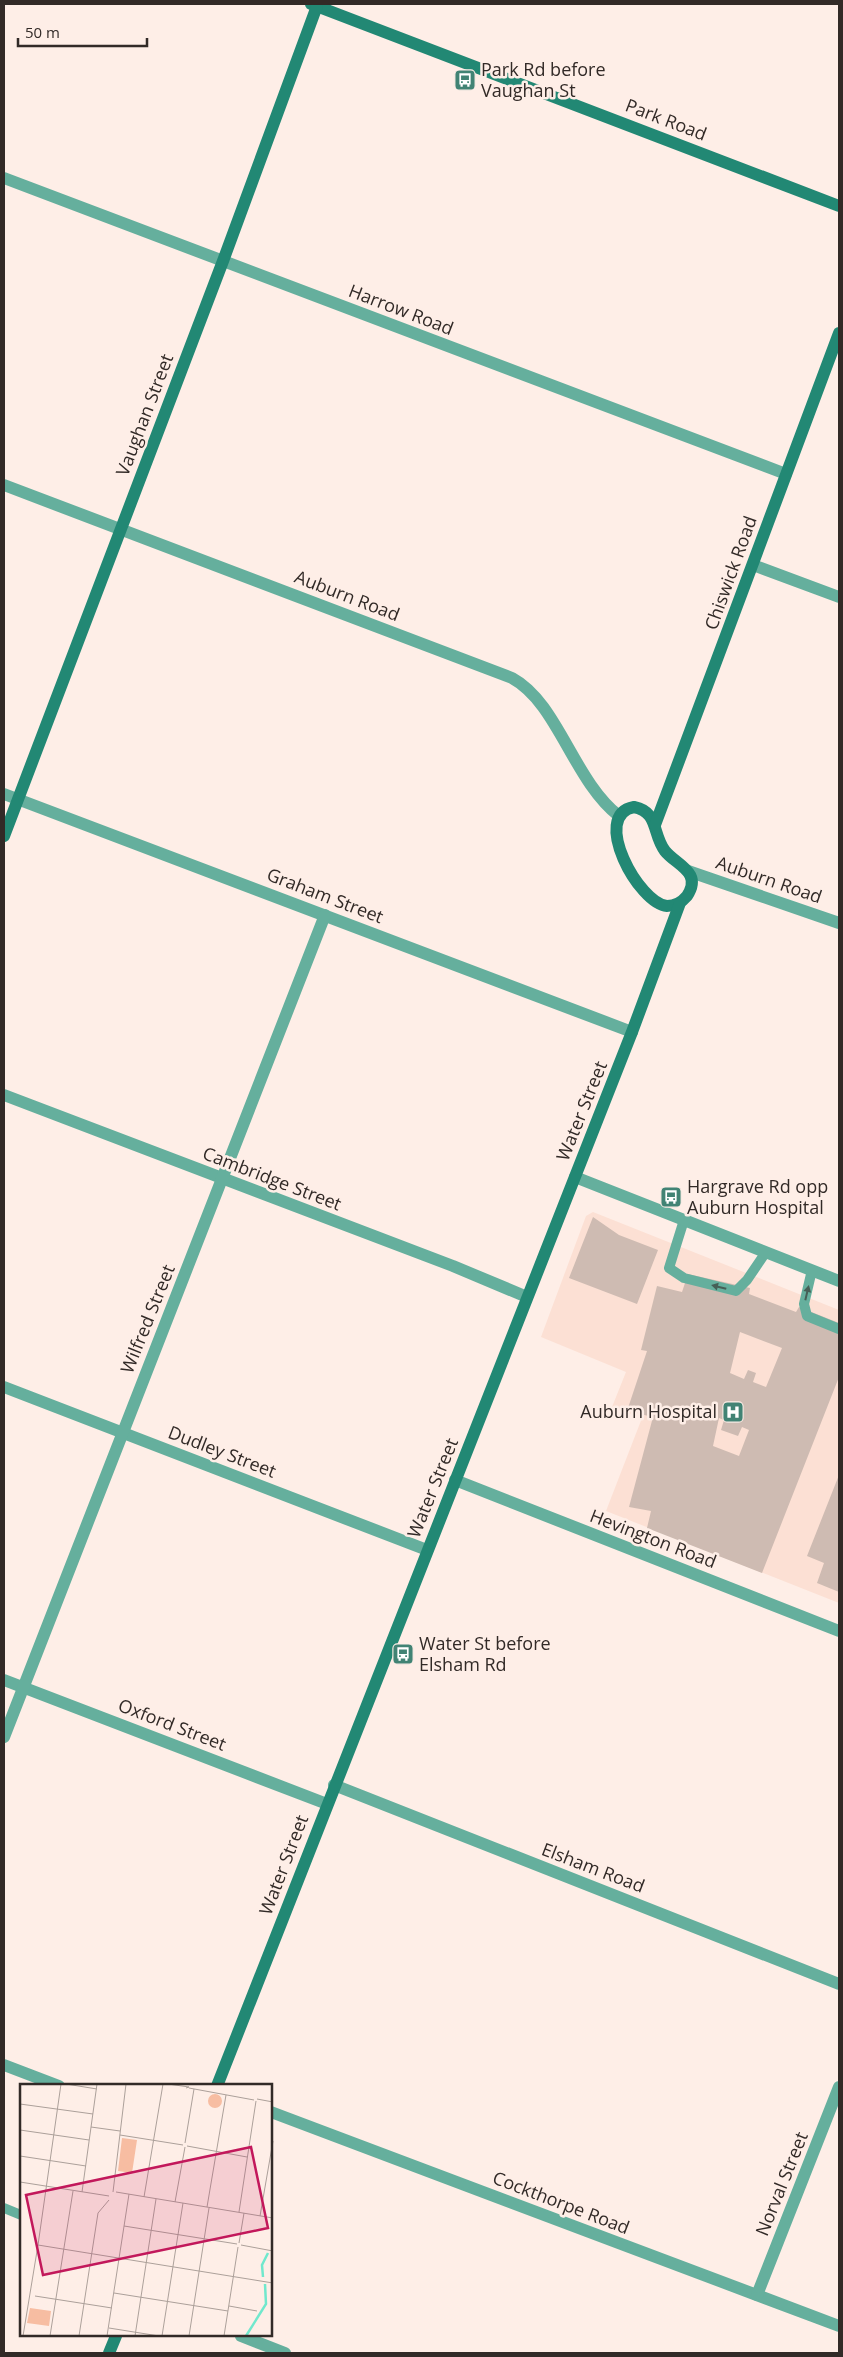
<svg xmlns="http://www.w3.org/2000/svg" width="843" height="2357" font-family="'Open Sans',sans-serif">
	<rect width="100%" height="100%" fill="#feeee7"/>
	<path fill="#fce0d4" d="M 593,1212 L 839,1310 L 839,1603 L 606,1511 L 642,1418 L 612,1407 L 626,1372 L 541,1337 L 586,1216 Z"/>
	<g fill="#cebbb2" fill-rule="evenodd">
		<path d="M 593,1217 L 619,1235 L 658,1250 L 637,1304 L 569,1278 Z"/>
		<path d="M 688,1274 L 750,1288 L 749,1294 L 796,1312 L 799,1307 L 839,1323 L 839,1377 L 762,1573 L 647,1528 L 651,1511 L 629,1507 L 653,1417 L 627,1411 L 647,1351 L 641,1350 L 657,1286 L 682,1292 ZM 740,1332 L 782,1348 L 766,1387 L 753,1382 L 756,1373 L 748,1370 L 744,1379 L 730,1373 ZM 719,1418 L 724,1420 L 721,1430 L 738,1436 L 742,1427 L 749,1430 L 739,1456 L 713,1446 Z"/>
		<path d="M 839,1475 L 839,1592 L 817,1583 L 824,1563 L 807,1556 Z"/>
	</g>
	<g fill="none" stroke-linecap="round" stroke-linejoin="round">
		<g stroke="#65af9d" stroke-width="10">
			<path d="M 684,1220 L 669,1268 L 684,1278 L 736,1291 L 747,1280 L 766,1252"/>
			<path d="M 812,1270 L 804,1304 L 807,1316 L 839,1329"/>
			<path d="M 4,2208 L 21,2215"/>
		</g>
		<g stroke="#65af9d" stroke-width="12">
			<path d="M 4,178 L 786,474"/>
			<path d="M 4,485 L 512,678 C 558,703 573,780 619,816"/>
			<path d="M 753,565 L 839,597"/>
			<path d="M 4,794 L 632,1032"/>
			<path d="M 688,871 L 839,923"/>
			<path d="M 4,1095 L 453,1266 L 527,1297"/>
			<path d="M 575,1177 L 839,1281"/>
			<path d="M 4,1387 L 427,1550"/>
			<path d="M 455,1480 L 839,1631"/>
			<path d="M 4,1680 L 327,1804"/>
			<path d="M 4,1737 L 325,915"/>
			<path d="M 334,1785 L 839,1984"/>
			<path d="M 4,2065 L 59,2086"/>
			<path d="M 271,2112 L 839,2326"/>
			<path d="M 757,2295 L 839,2087"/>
			<path d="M 241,2336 L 285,2353"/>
		</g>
		<g stroke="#228874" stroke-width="12">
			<path d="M 311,4 L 839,206"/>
			<path d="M 634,807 C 659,812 652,834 665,851 C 676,865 703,872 687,896 C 682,902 675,906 667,906 C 639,904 590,815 634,807 Z"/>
			<path d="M 655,825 L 839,333"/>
			<path d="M 4,836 L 223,261 L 317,6"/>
			<path d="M 217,2086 L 632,1032 L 680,903"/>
			<path d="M 109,2353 L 116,2336"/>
		</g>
	</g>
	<defs><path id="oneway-solid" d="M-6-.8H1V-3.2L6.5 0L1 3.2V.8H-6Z" transform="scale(1.25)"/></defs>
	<g fill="#465f56">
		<use href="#oneway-solid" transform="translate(719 1287) rotate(-166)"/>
		<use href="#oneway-solid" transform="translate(807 1293) rotate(-77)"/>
	</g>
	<defs>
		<g id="bus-square" transform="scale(1.125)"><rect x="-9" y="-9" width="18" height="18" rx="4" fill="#418374" stroke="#feeee7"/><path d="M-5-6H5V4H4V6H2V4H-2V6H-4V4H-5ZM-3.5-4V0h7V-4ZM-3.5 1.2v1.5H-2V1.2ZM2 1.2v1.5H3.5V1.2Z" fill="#fff"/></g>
		<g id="hospital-square" transform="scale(1.125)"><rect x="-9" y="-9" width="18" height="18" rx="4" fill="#418374" stroke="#feeee7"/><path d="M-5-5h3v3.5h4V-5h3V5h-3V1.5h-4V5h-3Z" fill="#fff"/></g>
	</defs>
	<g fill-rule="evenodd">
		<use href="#bus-square" x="465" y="80"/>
		<use href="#bus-square" x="671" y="1197"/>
		<use href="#hospital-square" x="733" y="1412"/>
		<use href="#bus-square" x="403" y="1654"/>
	</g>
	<g text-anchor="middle" stroke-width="5" stroke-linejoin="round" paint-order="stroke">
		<g font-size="18" fill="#322a27" stroke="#feeee7" text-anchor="start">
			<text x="481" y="76">Park Rd before<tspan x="481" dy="21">Vaughan St</tspan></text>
			<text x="687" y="1193">Hargrave Rd opp<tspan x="687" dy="21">Auburn Hospital</tspan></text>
			<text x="717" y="1418" text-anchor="end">Auburn Hospital</text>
			<text x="419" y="1650">Water St before<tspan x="419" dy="21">Elsham Rd</tspan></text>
		</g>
		<g font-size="18" fill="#322a27" stroke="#feeee7">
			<text transform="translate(666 120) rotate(21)" y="6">Park Road</text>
			<text transform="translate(401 310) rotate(21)" y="6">Harrow Road</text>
			<text transform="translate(145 415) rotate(-69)" y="6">Vaughan Street</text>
			<text transform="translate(731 573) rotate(-70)" y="6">Chiswick Road</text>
			<text transform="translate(347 596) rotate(21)" y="6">Auburn Road</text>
			<text transform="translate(769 880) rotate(19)" y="6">Auburn Road</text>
			<text transform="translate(325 896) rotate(21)" y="6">Graham Street</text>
			<text transform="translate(582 1111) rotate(-68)" y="6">Water Street</text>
			<text transform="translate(272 1179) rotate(21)" y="6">Cambridge Street</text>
			<text transform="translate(148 1319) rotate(-68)" y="6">Wilfred Street</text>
			<text transform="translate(222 1452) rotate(21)" y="6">Dudley Street</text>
			<text transform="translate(433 1488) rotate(-68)" y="6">Water Street</text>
			<text transform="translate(653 1539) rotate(21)" y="6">Hevington Road</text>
			<text transform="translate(172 1725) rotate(21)" y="6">Oxford Street</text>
			<text transform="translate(284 1865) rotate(-69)" y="6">Water Street</text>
			<text transform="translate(593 1868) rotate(21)" y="6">Elsham Road</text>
			<text transform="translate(782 2184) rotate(-68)" y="6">Norval Street</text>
			<text transform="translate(561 2203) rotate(21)" y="6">Cockthorpe Road</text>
		</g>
	</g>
	<g transform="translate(20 2084)">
		<rect width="252" height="252" fill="#feeee7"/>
		<path d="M188 17a7 7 0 1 1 14 0a7 7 0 1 1-14 0ZM 102,54 L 117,56 L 112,89 L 98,87 ZM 10,224 L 31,227 L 29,242 L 7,239 Z" fill="#f7bda2"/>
		<path fill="none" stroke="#71e8cd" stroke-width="2.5" d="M 243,193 L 242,181 L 248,169M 226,252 L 246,220 L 245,200"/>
		<path fill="none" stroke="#aca09a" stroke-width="1" d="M 46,0 L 77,5M 148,0 L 169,3 L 166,4M 169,4 L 234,16M 237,15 L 253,18M 0,20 L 73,30M 71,43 L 100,47M 0,46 L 69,56M 100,51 L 163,61M 165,59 L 174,5M 167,62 L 227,73M 0,72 L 66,82M 0,98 L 89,112M 62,108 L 77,0M 93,108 L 106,0M 96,108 L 253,134M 124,113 L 143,0M 155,118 L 165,63M 187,123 L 206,11M 219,128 L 236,17M 240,132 L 253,57M 104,142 L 217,160M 219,159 L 224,129M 18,161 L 41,0M 221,161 L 253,167M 94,209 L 208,227M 15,212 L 92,224M 209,222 L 237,227M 89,244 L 139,252M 3,252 L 18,161 L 253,199M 30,252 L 53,107M 59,252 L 78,129 L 89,116M 87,252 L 109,110M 115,252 L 136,115M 142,252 L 163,119M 169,252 L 189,124M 204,252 L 218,163"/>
		<path fill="#c2185b" fill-opacity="0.15" stroke="#c2185b" stroke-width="2.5" d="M 231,63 L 248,144 L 23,191 L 6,111 Z"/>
		<rect width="252" height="252" fill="none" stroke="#322a27" stroke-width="2.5"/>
	</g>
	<rect width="843" height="2357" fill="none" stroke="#322a27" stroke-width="10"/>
	<path d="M18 38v8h129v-8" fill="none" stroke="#322a27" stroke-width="2.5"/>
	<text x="25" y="38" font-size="15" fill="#322a27" stroke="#feeee7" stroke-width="4" paint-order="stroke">50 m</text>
</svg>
